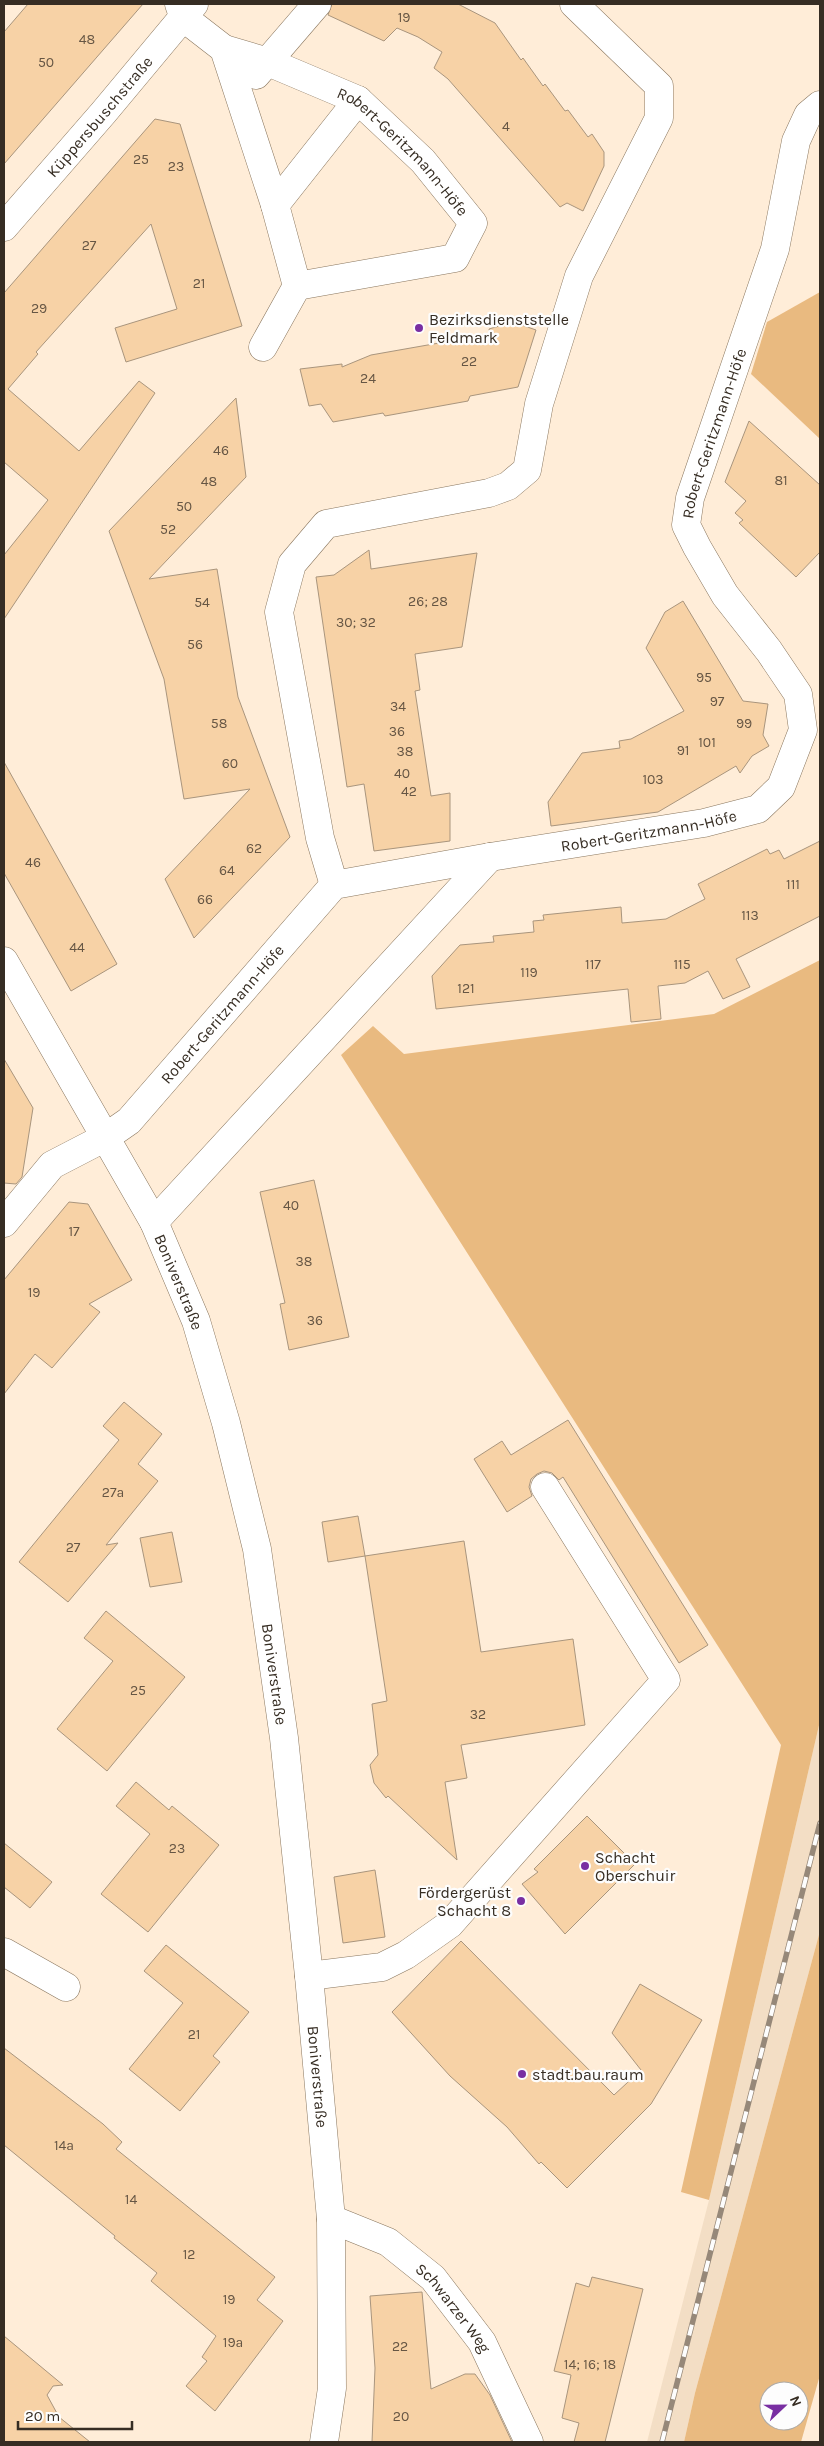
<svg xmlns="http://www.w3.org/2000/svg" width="824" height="2446" font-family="Karla,sans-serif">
	<rect width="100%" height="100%" fill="#ffedd8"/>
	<path fill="#f3dec5" d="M 820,1721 L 820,1931 L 695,2393 L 684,2442 L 647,2442 L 709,2200 Z"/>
	<g fill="#e9ba80" fill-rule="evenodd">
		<path d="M 820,292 L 820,439 L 751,374 L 767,322 Z"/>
		<path d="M 820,960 L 820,1721 L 709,2200 L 681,2192 L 781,1745 L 341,1055 L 373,1026 L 404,1054 L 714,1014 Z"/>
		<path d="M 820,1931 L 820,2375 L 801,2442 L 684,2442 L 695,2393 ZM 769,2391 L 799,2391 L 799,2421 L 769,2421 Z"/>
	</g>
	<g fill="#f7d2a6" stroke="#a9957d">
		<path d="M 28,4 L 143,4 L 4,164 L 4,32 Z"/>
		<path d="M 332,4 L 458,4 L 495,23 L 521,60 L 523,58 L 543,86 L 545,84 L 565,111 L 568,110 L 588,137 L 592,134 L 604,152 L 604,166 L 583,211 L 567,203 L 560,207 L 448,79 L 434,68 L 442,52 L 418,37 L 397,28 L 384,41 L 328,15 Z"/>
		<path d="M 155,119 L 180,124 L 242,326 L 126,362 L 115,328 L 177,309 L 151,224 L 36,352 L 38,354 L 8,389 L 79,451 L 139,381 L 155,393 L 4,619 L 4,555 L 48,500 L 4,462 L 4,293 Z"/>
		<path d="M 513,322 L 536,330 L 518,387 L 470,396 L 468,401 L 385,416 L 383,413 L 333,422 L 321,404 L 309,406 L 300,369 L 342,364 L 342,367 L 371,355 L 490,334 L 489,329 Z"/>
		<path d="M 236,398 L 246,477 L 149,579 L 217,569 L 238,697 L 290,837 L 194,938 L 165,879 L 250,789 L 184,799 L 164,679 L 109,531 Z"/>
		<path d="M 749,421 L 820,485 L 820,552 L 796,577 L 739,523 L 743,520 L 735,513 L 746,501 L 725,482 Z"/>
		<path d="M 369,550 L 371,569 L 477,553 L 462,647 L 415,654 L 420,690 L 415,691 L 431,796 L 450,793 L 450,841 L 374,851 L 364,784 L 347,787 L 316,577 L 334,575 Z"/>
		<path d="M 683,601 L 743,701 L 768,704 L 763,735 L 769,746 L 752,756 L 740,773 L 736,766 L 658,812 L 551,826 L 548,802 L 582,753 L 620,748 L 619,741 L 631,739 L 684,711 L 646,648 L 665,612 Z"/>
		<path d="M 4,762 L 117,964 L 71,991 L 4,873 Z"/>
		<path d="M 820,841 L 820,916 L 736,959 L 750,987 L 723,999 L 708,971 L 685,983 L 658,986 L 661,1019 L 631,1022 L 628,989 L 436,1009 L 432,976 L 460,945 L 494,942 L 493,936 L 534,932 L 533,921 L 544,920 L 543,915 L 621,907 L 622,923 L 666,919 L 705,899 L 698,884 L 767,849 L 770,854 L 779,850 L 784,859 Z"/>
		<path d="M 4,1059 L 33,1108 L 22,1177 L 16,1184 L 4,1183 Z"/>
		<path d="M 314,1180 L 349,1337 L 289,1350 L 280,1304 L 285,1303 L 260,1192 Z"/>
		<path d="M 69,1202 L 88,1204 L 132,1280 L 89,1304 L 100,1312 L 52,1368 L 35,1354 L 4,1394 L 4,1280 Z"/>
		<path d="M 124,1402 L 162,1434 L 138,1464 L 158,1481 L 106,1545 L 118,1543 L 68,1602 L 19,1562 L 119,1440 L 103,1426 Z"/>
		<path d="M 568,1420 L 708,1645 L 679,1663 L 563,1477 L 559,1480 L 552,1473 L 544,1471 L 537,1474 L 531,1479 L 529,1487 L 532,1496 L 507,1512 L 474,1459 L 502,1441 L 511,1455 Z"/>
		<path d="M 358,1516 L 365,1556 L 328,1562 L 322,1522 Z"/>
		<path d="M 172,1532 L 182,1582 L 150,1587 L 140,1538 Z"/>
		<path d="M 464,1541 L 481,1652 L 573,1639 L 585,1725 L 461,1745 L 467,1778 L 445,1782 L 457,1860 L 388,1796 L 386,1798 L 374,1783 L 370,1765 L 378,1755 L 372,1704 L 387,1701 L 365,1556 Z"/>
		<path d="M 106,1611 L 185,1677 L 107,1771 L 57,1729 L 113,1661 L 84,1638 Z"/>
		<path d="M 136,1782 L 169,1810 L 172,1806 L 219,1845 L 148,1932 L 101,1894 L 150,1834 L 116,1806 Z"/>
		<path d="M 587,1816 L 635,1864 L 565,1934 L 522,1884 L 538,1872 L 534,1869 Z"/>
		<path d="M 4,1843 L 52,1882 L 30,1908 L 4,1887 Z"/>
		<path d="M 375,1870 L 385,1937 L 343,1943 L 334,1877 Z"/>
		<path d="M 461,1941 L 614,2095 L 641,2070 L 612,2033 L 640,1984 L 702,2020 L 651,2104 L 567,2188 L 541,2162 L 539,2164 L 507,2127 L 450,2076 L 392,2012 Z"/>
		<path d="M 166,1945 L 249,2012 L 213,2056 L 220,2062 L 180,2111 L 129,2069 L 183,2003 L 144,1971 Z"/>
		<path d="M 4,2048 L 103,2124 L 122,2142 L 116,2149 L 275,2277 L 257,2300 L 283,2321 L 215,2411 L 186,2386 L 207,2361 L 202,2357 L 216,2336 L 151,2281 L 157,2273 L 114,2238 L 115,2236 L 4,2145 Z"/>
		<path d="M 592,2277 L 643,2289 L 605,2442 L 574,2442 L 579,2423 L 562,2418 L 571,2375 L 554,2371 L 576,2283 L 589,2287 Z"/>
		<path d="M 422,2292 L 431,2389 L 465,2374 L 475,2374 L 490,2395 L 512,2442 L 372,2442 L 375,2368 L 370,2296 Z"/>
		<path d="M 4,2336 L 63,2385 L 53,2386 L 47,2395 L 59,2417 L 90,2442 L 4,2442 Z"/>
	</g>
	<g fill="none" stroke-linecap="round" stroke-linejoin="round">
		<g stroke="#8a775f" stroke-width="29">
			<g id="minor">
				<path d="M 179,4 L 184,18 L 224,49 L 275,205 L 297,286 L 263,347"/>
				<path id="s1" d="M 224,49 L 268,62 L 358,100 L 423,161 L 473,223 L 455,258 L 297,286"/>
				<path d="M 256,75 L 317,4"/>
				<path d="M 275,205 L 358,100"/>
				<path id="s2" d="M 4,227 L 104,112 L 194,4"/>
				<path d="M 334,885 L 320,838 L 279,612 L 292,564 L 326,524 L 489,493 L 508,486 L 527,470 L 539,404 L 579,276 L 659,118 L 659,86 L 574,4"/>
				<path id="s3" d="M 4,961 L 154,1222 L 196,1321 L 226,1423 L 257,1549 L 284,1738 L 309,1976 L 331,2219 L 332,2388 L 324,2442"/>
				<path d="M 154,1222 L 490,857"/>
				<path id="s4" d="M 4,1223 L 52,1165 L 106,1137 L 129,1121 L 334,885 L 490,857 L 704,823 L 758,809 L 781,787 L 803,730 L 798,694 L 769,651 L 725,595 L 697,547 L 686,525 L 690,498 L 775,249 L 796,141 L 808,115 L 820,105"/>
				<path d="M 4,1952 L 66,1987"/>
				<path d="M 309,1976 L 382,1967 L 406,1955 L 450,1924 L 666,1680 L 545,1487"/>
				<path id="s5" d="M 331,2219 L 388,2242 L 433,2278 L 482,2342 L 529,2442"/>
			</g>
		</g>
		<use href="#minor" stroke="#fff" stroke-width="28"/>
		<g stroke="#968879" stroke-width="5.5">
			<path id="rail" d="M 662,2442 L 820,1823"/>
		</g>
		<use href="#rail" stroke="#fdfdfd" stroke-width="4" stroke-dasharray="11" stroke-linecap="butt"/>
	</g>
	<g fill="#792fa2" stroke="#fdfdfd" stroke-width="2">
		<circle cx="419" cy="328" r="5"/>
		<circle cx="585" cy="1866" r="5"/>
		<circle cx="521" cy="1901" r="5"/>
		<circle cx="522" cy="2074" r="5"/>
	</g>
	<g text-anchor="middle" stroke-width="4.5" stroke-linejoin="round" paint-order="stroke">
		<g font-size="14" fill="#665644">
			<text x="404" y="22">19</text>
			<text x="87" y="44">48</text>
			<text x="46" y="67">50</text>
			<text x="506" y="131">4</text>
			<text x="141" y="164">25</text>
			<text x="176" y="171">23</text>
			<text x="89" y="250">27</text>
			<text x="199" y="288">21</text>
			<text x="39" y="313">29</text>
			<text x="469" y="366">22</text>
			<text x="368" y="383">24</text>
			<text x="221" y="455">46</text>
			<text x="781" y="485">81</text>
			<text x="209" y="486">48</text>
			<text x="184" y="511">50</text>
			<text x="168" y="534">52</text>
			<text x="428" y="606">26; 28</text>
			<text x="202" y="607">54</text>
			<text x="356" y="627">30; 32</text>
			<text x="195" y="649">56</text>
			<text x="704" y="682">95</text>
			<text x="717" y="706">97</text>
			<text x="398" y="711">34</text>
			<text x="219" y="728">58</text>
			<text x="744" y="728">99</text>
			<text x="397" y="736">36</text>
			<text x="707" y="747">101</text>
			<text x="683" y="755">91</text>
			<text x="405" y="756">38</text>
			<text x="230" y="768">60</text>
			<text x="402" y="778">40</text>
			<text x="653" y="784">103</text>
			<text x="409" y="796">42</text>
			<text x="254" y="853">62</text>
			<text x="33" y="867">46</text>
			<text x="227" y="875">64</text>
			<text x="793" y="889">111</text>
			<text x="205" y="904">66</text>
			<text x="750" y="920">113</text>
			<text x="77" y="952">44</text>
			<text x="593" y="969">117</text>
			<text x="682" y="969">115</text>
			<text x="529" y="977">119</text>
			<text x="466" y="993">121</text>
			<text x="291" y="1210">40</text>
			<text x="74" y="1236">17</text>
			<text x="304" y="1266">38</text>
			<text x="34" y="1297">19</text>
			<text x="315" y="1325">36</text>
			<text x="113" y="1497">27a</text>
			<text x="73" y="1552">27</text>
			<text x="138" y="1695">25</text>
			<text x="478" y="1719">32</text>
			<text x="177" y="1853">23</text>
			<text x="194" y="2039">21</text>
			<text x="64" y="2150">14a</text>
			<text x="131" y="2204">14</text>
			<text x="189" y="2259">12</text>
			<text x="229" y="2304">19</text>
			<text x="233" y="2347">19a</text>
			<text x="400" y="2351">22</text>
			<text x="590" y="2369">14; 16; 18</text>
			<text x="401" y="2421">20</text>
		</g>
		<g font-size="16" fill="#362d23" stroke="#fdfdfd">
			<text dy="6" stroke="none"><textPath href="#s2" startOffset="146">Küppersbuschstraße</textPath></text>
			<text dy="6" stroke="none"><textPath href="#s1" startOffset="211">Robert-Geritzmann-Höfe</textPath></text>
			<text dy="6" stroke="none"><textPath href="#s4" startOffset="1336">Robert-Geritzmann-Höfe</textPath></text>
			<text dy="6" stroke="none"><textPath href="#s4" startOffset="796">Robert-Geritzmann-Höfe</textPath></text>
			<text dy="6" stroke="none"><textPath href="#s4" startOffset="306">Robert-Geritzmann-Höfe</textPath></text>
			<text dy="6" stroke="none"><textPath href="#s3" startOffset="366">Boniverstraße</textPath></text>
			<text dy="6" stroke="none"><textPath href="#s3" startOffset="771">Boniverstraße</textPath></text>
			<text dy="6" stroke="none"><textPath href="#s3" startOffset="1176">Boniverstraße</textPath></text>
			<text dy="6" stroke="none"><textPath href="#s5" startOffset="155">Schwarzer Weg</textPath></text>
		</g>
		<g font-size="16" fill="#362d23" stroke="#fdfdfd" text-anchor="start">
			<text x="429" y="325">Bezirksdienststelle<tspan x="429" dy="18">Feldmark</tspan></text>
			<text x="595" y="1863">Schacht<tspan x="595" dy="18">Oberschuir</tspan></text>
			<text x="511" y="1898" text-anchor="end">Fördergerüst<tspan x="511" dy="18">Schacht 8</tspan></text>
			<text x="532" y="2080">stadt.bau.raum</text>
		</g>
	</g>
	<rect width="824" height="2446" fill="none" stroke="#362d23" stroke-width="10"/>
	<g transform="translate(784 2406) rotate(68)"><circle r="24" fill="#fdfdfd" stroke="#adaaa6"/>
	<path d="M0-4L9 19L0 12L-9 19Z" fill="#792fa2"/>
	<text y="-8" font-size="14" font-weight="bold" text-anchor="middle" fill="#362d23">N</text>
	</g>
	<path d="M18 2421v8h114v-8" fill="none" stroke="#362d23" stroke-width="2.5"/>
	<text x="25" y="2421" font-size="15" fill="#362d23" stroke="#fdfdfd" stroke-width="4" paint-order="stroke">20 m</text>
</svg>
